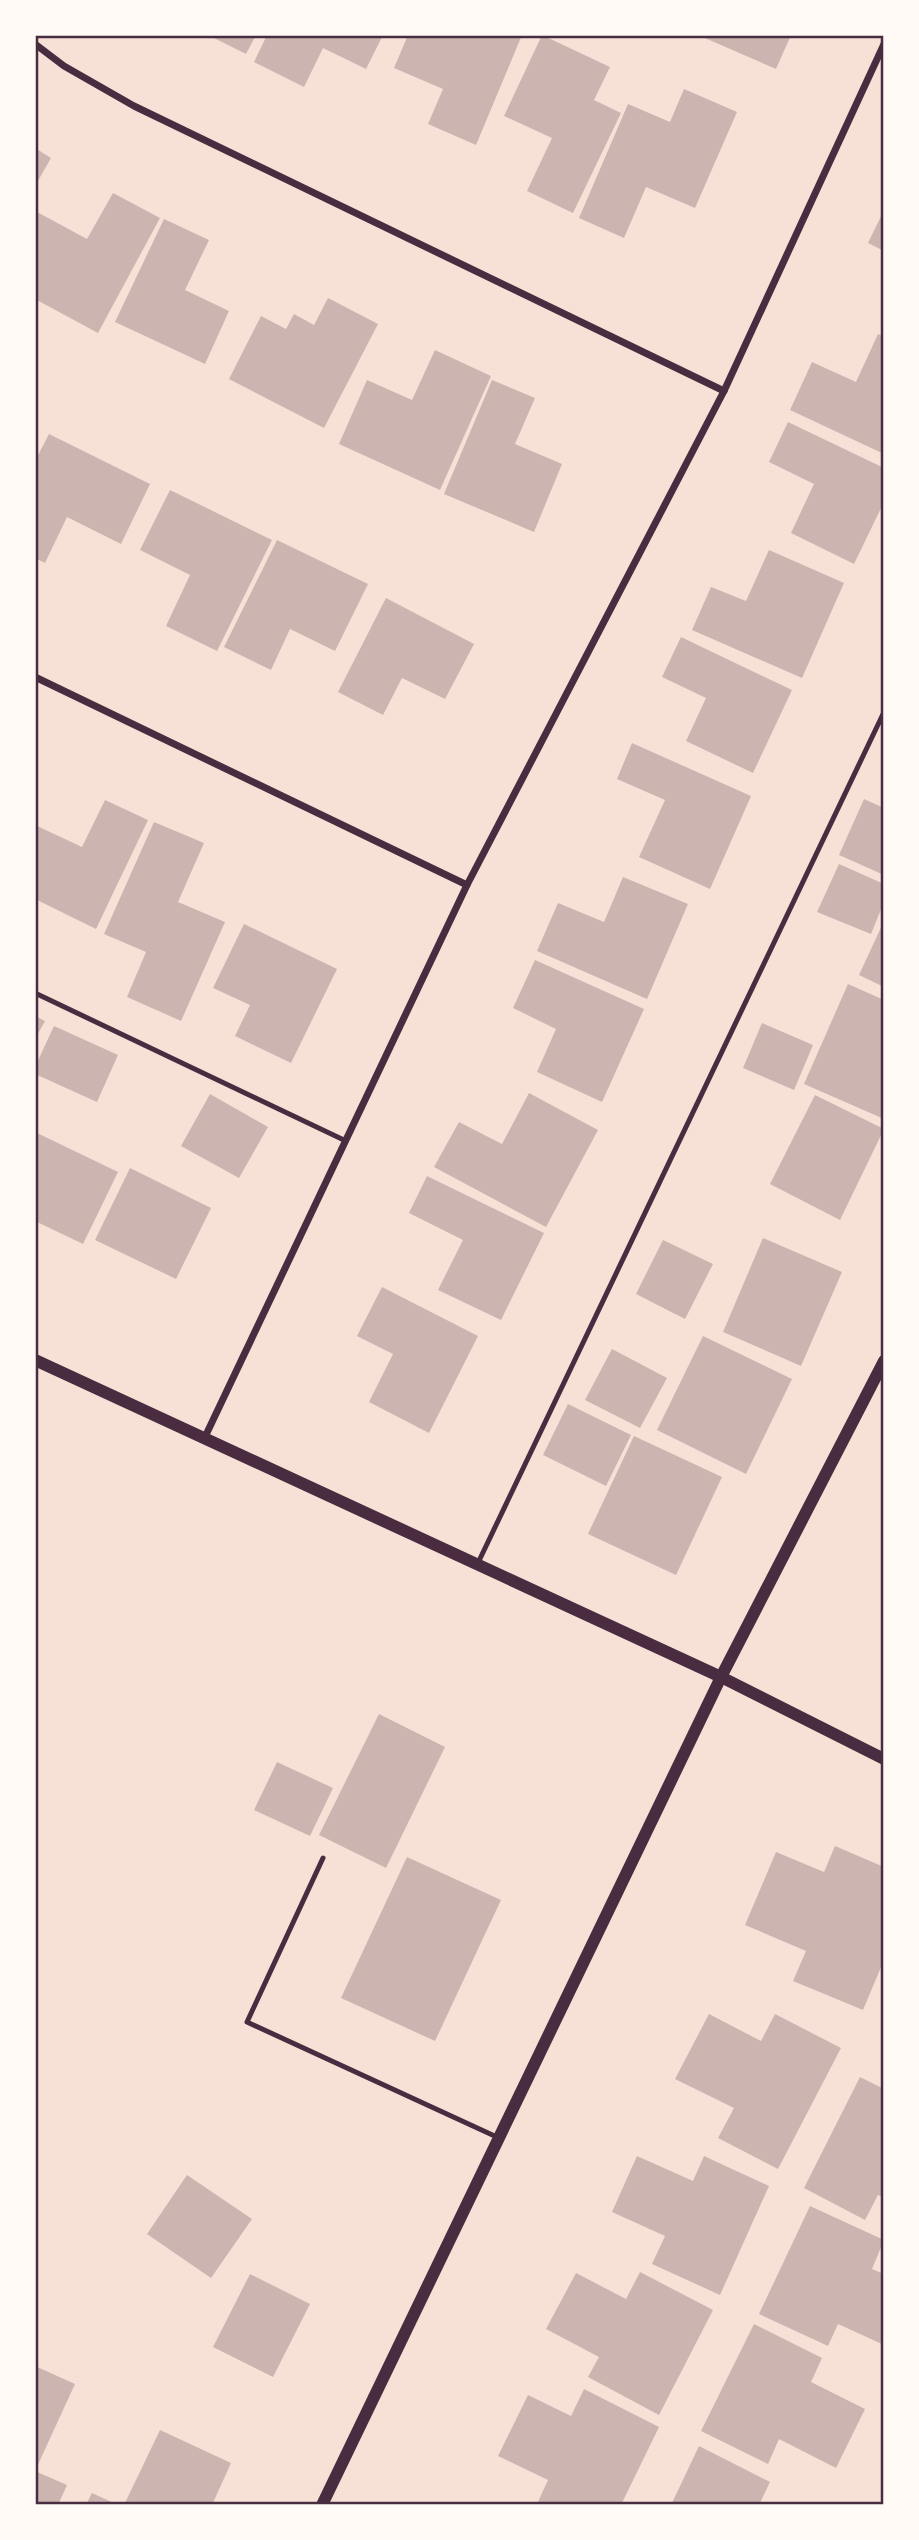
<svg xmlns="http://www.w3.org/2000/svg" width="919" height="2540" font-family="'Archivo Narrow',sans-serif">
	<rect width="100%" height="100%" fill="#f7e1d7"/>
	<g fill="#ccb4b1">
		<path d="M 208,35 L 256,35 L 246,54 Z"/>
		<path d="M 267,35 L 383,35 L 366,69 L 323,48 L 304,87 L 254,62 Z"/>
		<path d="M 408,35 L 522,35 L 476,145 L 428,124 L 443,89 L 394,68 Z"/>
		<path d="M 542,35 L 610,67 L 594,100 L 621,113 L 573,213 L 527,191 L 552,138 L 504,116 Z"/>
		<path d="M 698,35 L 791,35 L 776,69 Z"/>
		<path d="M 684,89 L 737,112 L 695,208 L 646,187 L 624,238 L 579,218 L 628,104 L 670,122 Z"/>
		<path d="M 35,148 L 51,158 L 35,186 Z"/>
		<path d="M 113,193 L 160,218 L 98,333 L 35,299 L 35,216 L 37,212 L 87,239 Z"/>
		<path d="M 884,210 L 884,251 L 868,243 Z"/>
		<path d="M 164,219 L 209,240 L 185,290 L 229,311 L 205,364 L 115,322 Z"/>
		<path d="M 328,298 L 378,324 L 324,428 L 229,379 L 261,316 L 286,329 L 294,314 L 314,325 Z"/>
		<path d="M 878,334 L 884,337 L 884,454 L 790,410 L 812,362 L 856,382 Z"/>
		<path d="M 435,350 L 491,376 L 440,490 L 339,444 L 367,380 L 412,400 Z"/>
		<path d="M 492,380 L 535,398 L 515,444 L 562,464 L 534,532 L 444,494 Z"/>
		<path d="M 788,422 L 884,468 L 884,502 L 854,564 L 791,533 L 814,484 L 769,462 Z"/>
		<path d="M 49,434 L 150,484 L 121,544 L 67,517 L 45,563 L 35,558 L 35,461 Z"/>
		<path d="M 170,490 L 272,540 L 217,651 L 166,626 L 190,575 L 140,550 Z"/>
		<path d="M 277,540 L 368,584 L 335,651 L 290,629 L 271,670 L 224,647 Z"/>
		<path d="M 769,550 L 844,583 L 802,678 L 692,630 L 711,587 L 746,601 Z"/>
		<path d="M 386,598 L 474,644 L 445,699 L 402,678 L 383,715 L 338,692 Z"/>
		<path d="M 681,637 L 792,690 L 753,773 L 686,741 L 706,698 L 662,677 Z"/>
		<path d="M 632,743 L 751,796 L 710,889 L 639,857 L 665,800 L 617,779 Z"/>
		<path d="M 864,799 L 884,808 L 884,875 L 839,855 Z"/>
		<path d="M 105,800 L 148,820 L 96,929 L 35,899 L 35,825 L 82,847 Z"/>
		<path d="M 154,822 L 204,843 L 178,902 L 225,922 L 181,1021 L 127,997 L 146,952 L 104,934 Z"/>
		<path d="M 839,864 L 884,884 L 884,902 L 871,934 L 817,912 Z"/>
		<path d="M 623,877 L 688,904 L 647,999 L 537,951 L 558,903 L 604,922 Z"/>
		<path d="M 884,921 L 884,987 L 859,975 Z"/>
		<path d="M 244,924 L 337,969 L 291,1063 L 235,1036 L 250,1005 L 213,988 Z"/>
		<path d="M 535,960 L 644,1009 L 602,1102 L 537,1072 L 556,1029 L 513,1008 Z"/>
		<path d="M 848,984 L 884,1000 L 884,1119 L 804,1084 Z"/>
		<path d="M 35,1016 L 45,1021 L 35,1039 Z"/>
		<path d="M 762,1023 L 813,1045 L 794,1090 L 743,1068 Z"/>
		<path d="M 54,1026 L 118,1055 L 97,1102 L 35,1074 L 35,1067 Z"/>
		<path d="M 529,1093 L 598,1130 L 546,1227 L 434,1167 L 459,1122 L 502,1144 Z"/>
		<path d="M 210,1094 L 268,1127 L 239,1178 L 181,1146 Z"/>
		<path d="M 815,1095 L 884,1129 L 840,1220 L 770,1184 Z"/>
		<path d="M 35,1132 L 118,1172 L 83,1244 L 35,1221 Z"/>
		<path d="M 130,1168 L 211,1208 L 176,1279 L 95,1240 Z"/>
		<path d="M 427,1176 L 544,1233 L 501,1320 L 438,1290 L 463,1240 L 409,1213 Z"/>
		<path d="M 763,1238 L 842,1272 L 801,1366 L 723,1332 Z"/>
		<path d="M 663,1240 L 713,1264 L 685,1319 L 636,1294 Z"/>
		<path d="M 382,1287 L 478,1336 L 429,1433 L 369,1402 L 393,1354 L 357,1336 Z"/>
		<path d="M 703,1336 L 792,1379 L 746,1474 L 657,1430 Z"/>
		<path d="M 612,1349 L 667,1378 L 640,1428 L 585,1400 Z"/>
		<path d="M 568,1404 L 631,1435 L 606,1486 L 543,1455 Z"/>
		<path d="M 634,1436 L 722,1477 L 676,1575 L 588,1534 Z"/>
		<path d="M 379,1714 L 445,1747 L 386,1868 L 319,1835 Z"/>
		<path d="M 277,1762 L 333,1788 L 310,1836 L 254,1810 Z"/>
		<path d="M 835,1846 L 884,1867 L 884,1960 L 863,2010 L 793,1981 L 806,1951 L 745,1925 L 776,1852 L 824,1872 Z"/>
		<path d="M 407,1857 L 501,1900 L 435,2041 L 341,1998 Z"/>
		<path d="M 709,2014 L 761,2041 L 775,2014 L 841,2048 L 778,2169 L 718,2138 L 734,2108 L 675,2079 Z"/>
		<path d="M 860,2077 L 884,2089 L 884,2198 L 878,2195 L 865,2220 L 804,2188 Z"/>
		<path d="M 637,2156 L 693,2181 L 704,2156 L 769,2186 L 720,2295 L 652,2264 L 665,2236 L 612,2212 Z"/>
		<path d="M 187,2175 L 252,2219 L 211,2278 L 147,2234 Z"/>
		<path d="M 810,2206 L 884,2240 L 872,2269 L 884,2274 L 884,2345 L 838,2324 L 828,2346 L 759,2314 Z"/>
		<path d="M 640,2272 L 713,2310 L 659,2415 L 588,2377 L 599,2357 L 546,2329 L 576,2273 L 626,2299 Z"/>
		<path d="M 250,2274 L 310,2304 L 273,2377 L 213,2347 Z"/>
		<path d="M 754,2324 L 822,2358 L 811,2382 L 865,2409 L 836,2468 L 779,2439 L 768,2464 L 701,2431 Z"/>
		<path d="M 35,2366 L 75,2384 L 35,2471 L 67,2485 L 58,2505 L 35,2505 Z"/>
		<path d="M 584,2389 L 659,2427 L 621,2505 L 539,2505 L 537,2504 L 548,2480 L 498,2456 L 528,2395 L 571,2416 Z"/>
		<path d="M 160,2430 L 231,2463 L 212,2505 L 124,2505 Z"/>
		<path d="M 699,2446 L 770,2482 L 760,2503 L 765,2505 L 671,2505 Z"/>
		<path d="M 92,2493 L 118,2505 L 86,2505 Z"/>
	</g>
	<g fill="none" stroke-linecap="round" stroke-linejoin="round">
		<g stroke="#4a2c40" stroke-width="5">
			<path d="M 35,993 L 346,1141"/>
			<path d="M 477,1565 L 884,712"/>
			<path d="M 323,1858 L 247,2022 L 499,2138"/>
		</g>
		<g stroke="#4a2c40" stroke-width="7">
			<path d="M 35,44 L 64,66 L 134,106 L 724,391"/>
			<path d="M 35,677 L 467,885"/>
			<path d="M 204,1439 L 467,885 L 724,391 L 884,44"/>
		</g>
		<g stroke="#4a2c40" stroke-width="12">
			<path d="M 35,1360 L 721,1677 L 884,1759"/>
			<path d="M 322,2505 L 721,1677 L 884,1361"/>
		</g>
	</g>
	<rect width="919" height="2540" fill="none" stroke="#fffaf5" stroke-width="74"/>
	<rect x="37" y="37" width="845" height="2466" fill="none" stroke="#4a2c40" stroke-width="2.5"/>
</svg>
